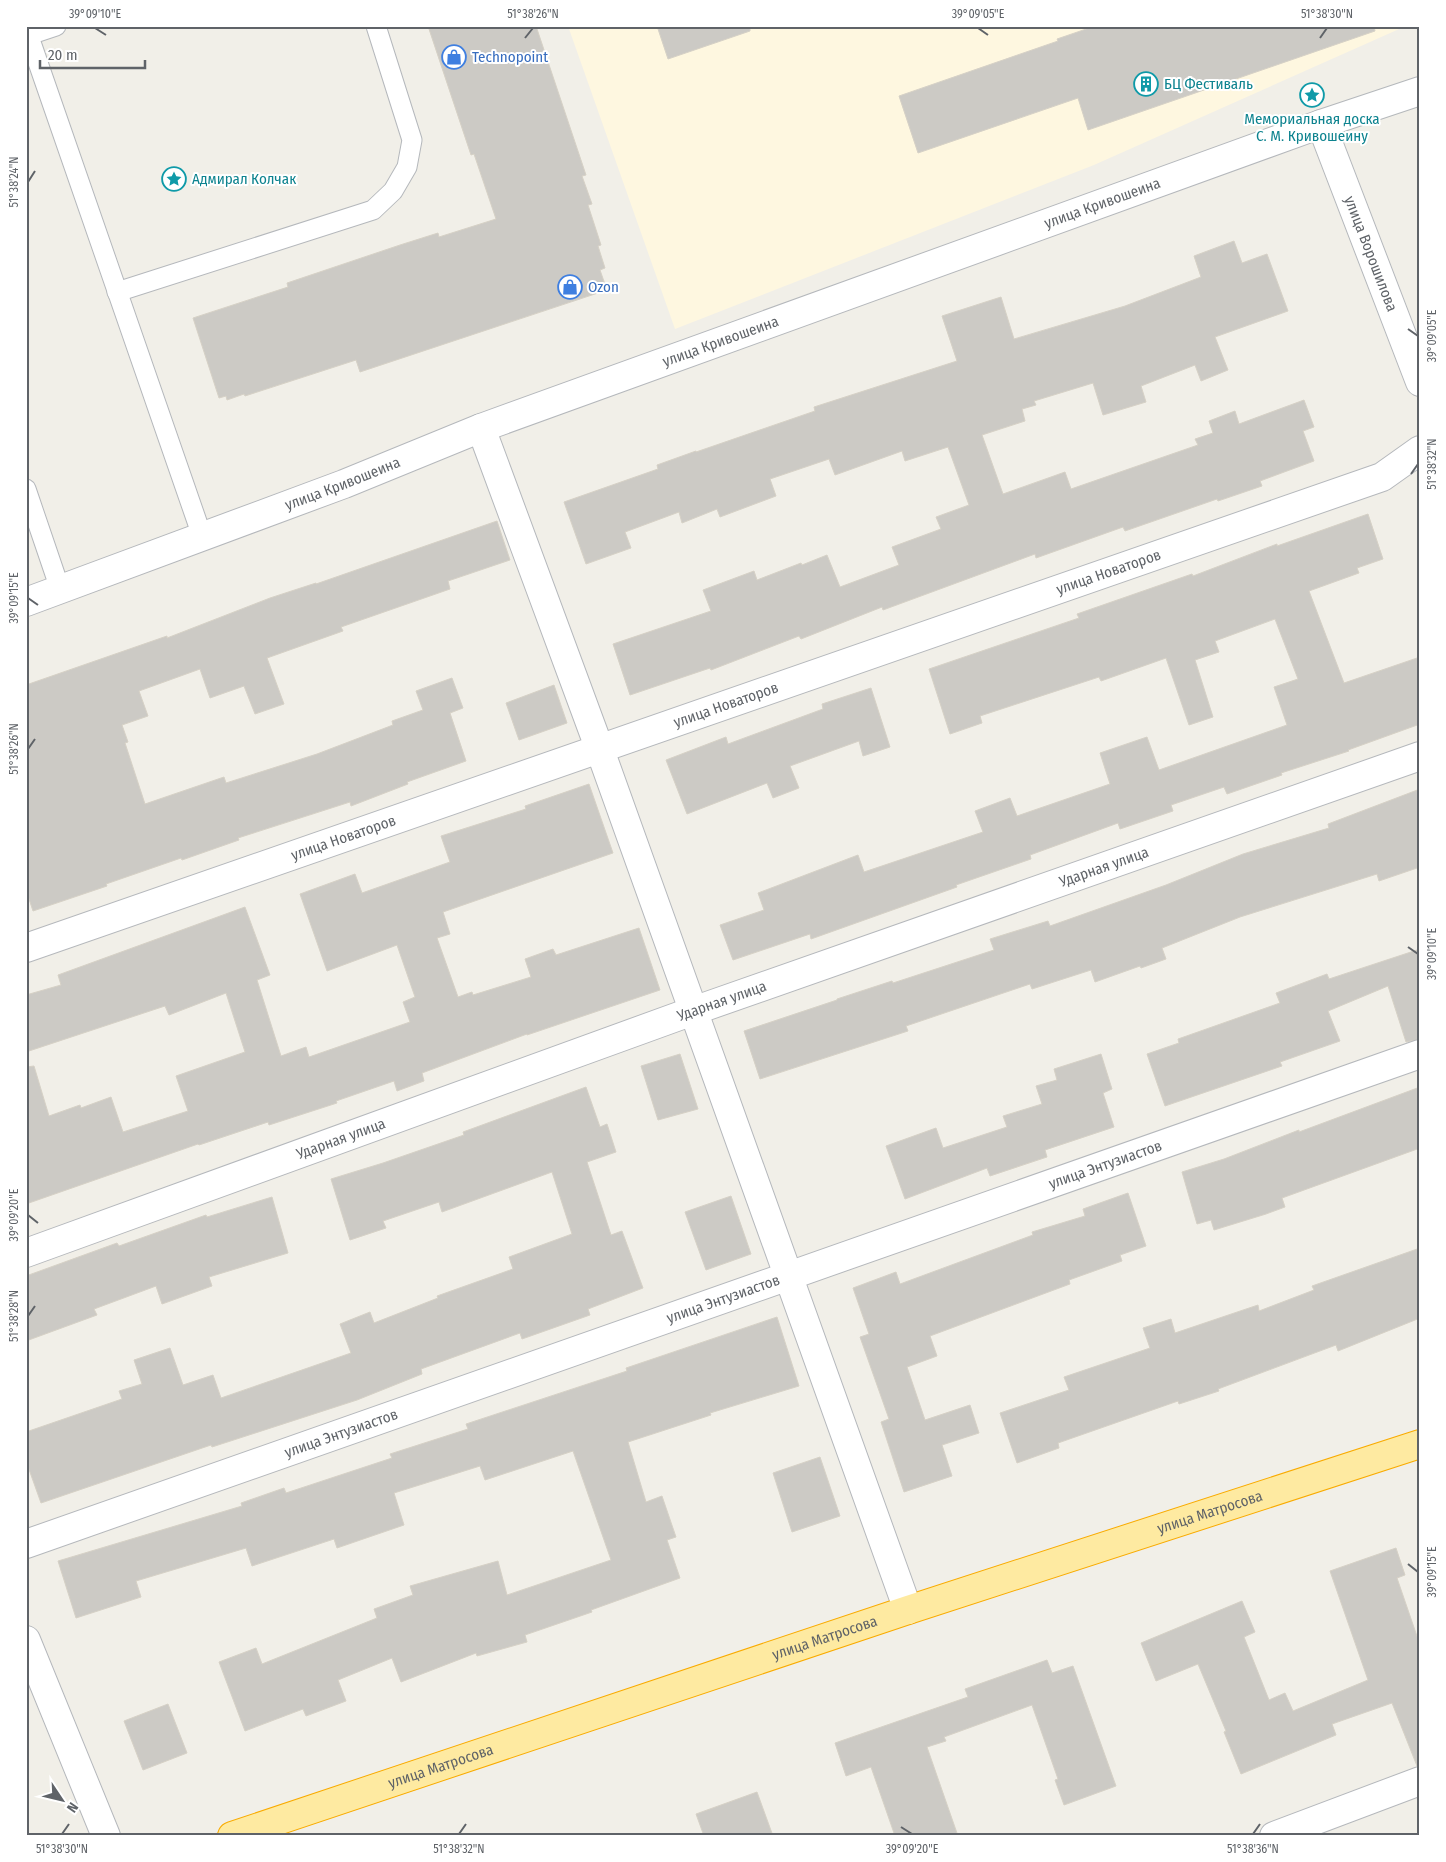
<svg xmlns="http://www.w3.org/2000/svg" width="1446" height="1862" font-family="'Fira Sans Condensed',sans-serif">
	<rect width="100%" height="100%" fill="#f1efe8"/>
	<path fill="#fef7e0" d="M 568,26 L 1406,26 L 1094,165 L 675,329 Z"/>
	<g fill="#cccac5" stroke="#d6d1c6">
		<path d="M 428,26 L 536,26 L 586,175 L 582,176 L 592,204 L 588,205 L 601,245 L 598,246 L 605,268 L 600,270 L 607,290 L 360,372 L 356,360 L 245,396 L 244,394 L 227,400 L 226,396 L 219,398 L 193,318 L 288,287 L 287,283 L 400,245 L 438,233 L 439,237 L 496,219 L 474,154 L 471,155 Z"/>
		<path d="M 657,26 L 750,26 L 750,31 L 668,59 Z"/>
		<path d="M 1095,26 L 1374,26 L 1375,31 L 1088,130 L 1078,98 L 918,153 L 899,96 L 1058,41 L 1057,39 Z"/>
		<path d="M 1234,241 L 1242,263 L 1267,254 L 1288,311 L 1215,337 L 1228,370 L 1201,381 L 1195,365 L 1141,386 L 1146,402 L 1103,415 L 1093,383 L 1034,401 L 1036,405 L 1022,409 L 1025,421 L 982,435 L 1003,494 L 1065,472 L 1071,489 L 1198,445 L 1195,439 L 1213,433 L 1209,421 L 1235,411 L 1239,424 L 1304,400 L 1314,427 L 1303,431 L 1314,461 L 1260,481 L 1262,486 L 1218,501 L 1217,499 L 1125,531 L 1123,527 L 1036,558 L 1035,554 L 883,610 L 882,607 L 801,639 L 799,636 L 711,670 L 710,668 L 630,695 L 613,644 L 711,611 L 703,590 L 754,571 L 757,580 L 801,563 L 802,565 L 827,555 L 840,587 L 899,565 L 892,547 L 941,529 L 936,517 L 969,505 L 948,447 L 905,461 L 902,451 L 835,475 L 829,459 L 770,479 L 776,496 L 720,517 L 717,509 L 682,523 L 679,512 L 625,532 L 631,548 L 586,564 L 564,502 L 658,469 L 657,465 L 696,451 L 696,452 L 815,411 L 814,407 L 957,361 L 942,316 L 1001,297 L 1014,339 L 1125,306 L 1201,277 L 1194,256 Z"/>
		<path d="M 1368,514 L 1383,559 L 1357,568 L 1359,573 L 1309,591 L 1344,683 L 1420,657 L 1420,724 L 1348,750 L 1349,751 L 1281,773 L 1282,775 L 1227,794 L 1224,787 L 1171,805 L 1173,811 L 1120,829 L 1118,823 L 1030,855 L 1031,859 L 956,885 L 957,887 L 811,939 L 810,934 L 733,960 L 720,925 L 764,910 L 758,893 L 858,855 L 864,872 L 983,832 L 975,811 L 1010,798 L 1017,816 L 1110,784 L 1100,753 L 1147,737 L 1159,770 L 1287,725 L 1274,687 L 1298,679 L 1275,619 L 1215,641 L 1219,652 L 1195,660 L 1213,717 L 1189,725 L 1166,658 L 1101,681 L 1099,677 L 980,716 L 982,723 L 950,734 L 929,669 L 1079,618 L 1077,614 L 1192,574 L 1193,576 L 1277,544 L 1277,546 Z"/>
		<path d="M 497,521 L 510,560 L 448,581 L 450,589 L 341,627 L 343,631 L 267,658 L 284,704 L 255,714 L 244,686 L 210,698 L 200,669 L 139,691 L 148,716 L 122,725 L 128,742 L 125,743 L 145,804 L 224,777 L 226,783 L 317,754 L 393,725 L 392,721 L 423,710 L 416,691 L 452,678 L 463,708 L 450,713 L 466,761 L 407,782 L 408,784 L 351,806 L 350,802 L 238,838 L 239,840 L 182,860 L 181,858 L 106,884 L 107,886 L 33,911 L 26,890 L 26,685 L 167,636 L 167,638 L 270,598 L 316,583 L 316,584 Z"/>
		<path d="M 554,685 L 567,723 L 519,740 L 506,703 Z"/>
		<path d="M 871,688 L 890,747 L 863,756 L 859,741 L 790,766 L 799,788 L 773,798 L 767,783 L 687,814 L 666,760 L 726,737 L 728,744 L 823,709 L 822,704 Z"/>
		<path d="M 589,784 L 613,853 L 443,912 L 450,934 L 437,938 L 458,997 L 472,992 L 473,995 L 531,977 L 525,959 L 553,949 L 556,955 L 639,928 L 660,990 L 527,1035 L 527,1034 L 422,1073 L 424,1081 L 397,1091 L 394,1081 L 336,1101 L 337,1103 L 269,1125 L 268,1122 L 199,1145 L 198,1144 L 26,1204 L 26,1067 L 34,1066 L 49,1116 L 80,1105 L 81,1108 L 111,1097 L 123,1132 L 188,1111 L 176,1076 L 245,1052 L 226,993 L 169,1015 L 165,1006 L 26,1052 L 26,995 L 61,985 L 58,975 L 245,907 L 270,975 L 257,980 L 281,1056 L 306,1047 L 309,1057 L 410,1022 L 403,1002 L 415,997 L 397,945 L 327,971 L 300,894 L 355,874 L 362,893 L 450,862 L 441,836 L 526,809 L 525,806 Z"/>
		<path d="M 1420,789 L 1420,867 L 1379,881 L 1377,874 L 1240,917 L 1162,948 L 1166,959 L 1141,968 L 1140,966 L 1095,982 L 1091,970 L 1032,989 L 1030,984 L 906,1026 L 908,1031 L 760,1079 L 744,1031 L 837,1000 L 837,999 L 892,981 L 893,983 L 994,950 L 990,939 L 1048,921 L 1050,926 L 1166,885 L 1243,854 L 1329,828 L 1328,824 Z"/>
		<path d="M 1420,949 L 1420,1039 L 1406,1042 L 1388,986 L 1328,1011 L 1340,1041 L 1280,1062 L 1282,1066 L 1165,1106 L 1147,1054 L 1179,1043 L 1178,1039 L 1280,1003 L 1276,993 L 1327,974 L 1329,979 Z"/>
		<path d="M 680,1054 L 698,1109 L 658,1120 L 641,1066 Z"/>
		<path d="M 1101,1054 L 1112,1089 L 1103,1093 L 1114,1127 L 1045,1150 L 1047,1157 L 990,1176 L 987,1168 L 905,1199 L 886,1146 L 936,1128 L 943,1148 L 1007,1127 L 1003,1116 L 1042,1104 L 1036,1086 L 1057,1080 L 1054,1069 Z"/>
		<path d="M 586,1087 L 600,1127 L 607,1124 L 616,1152 L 587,1162 L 611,1235 L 622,1231 L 643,1288 L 588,1309 L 590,1315 L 522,1339 L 520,1333 L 421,1369 L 422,1374 L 357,1400 L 212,1447 L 211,1445 L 41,1503 L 26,1461 L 26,1432 L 122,1399 L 119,1391 L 142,1384 L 134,1360 L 170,1348 L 183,1385 L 213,1375 L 221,1398 L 351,1353 L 340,1324 L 370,1312 L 374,1323 L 438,1298 L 437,1296 L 513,1269 L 509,1257 L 572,1234 L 552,1172 L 442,1212 L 439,1202 L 383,1221 L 386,1228 L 350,1240 L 331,1179 L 383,1163 L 464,1135 L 463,1132 Z"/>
		<path d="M 1420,1087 L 1420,1148 L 1282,1198 L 1285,1207 L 1266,1214 L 1214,1230 L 1211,1220 L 1197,1224 L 1182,1172 L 1224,1159 L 1299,1130 L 1299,1132 Z"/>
		<path d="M 1128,1193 L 1146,1246 L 1120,1255 L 1122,1261 L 1069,1280 L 1070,1284 L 930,1336 L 937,1356 L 907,1367 L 925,1420 L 970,1405 L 979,1433 L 942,1445 L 952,1476 L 904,1492 L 881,1422 L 889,1419 L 860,1337 L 869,1334 L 853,1288 L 896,1272 L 900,1284 L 1033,1235 L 1032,1232 L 1085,1216 L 1083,1209 Z"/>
		<path d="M 731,1196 L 751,1254 L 706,1270 L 685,1212 Z"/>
		<path d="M 272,1197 L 288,1253 L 209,1277 L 212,1286 L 162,1304 L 156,1286 L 94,1309 L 97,1315 L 26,1341 L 26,1276 L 117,1243 L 119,1246 L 206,1215 L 207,1217 Z"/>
		<path d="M 1420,1248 L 1420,1318 L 1338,1351 L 1336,1345 L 1218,1389 L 1219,1391 L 1179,1404 L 1178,1401 L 1058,1443 L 1059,1448 L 1017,1463 L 1000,1413 L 1069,1390 L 1064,1377 L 1150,1348 L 1143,1328 L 1171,1319 L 1175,1333 L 1258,1305 L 1259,1311 L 1314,1290 L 1312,1286 Z"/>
		<path d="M 777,1317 L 799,1386 L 710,1413 L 711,1415 L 628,1442 L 646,1502 L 662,1496 L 676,1537 L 667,1540 L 680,1578 L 591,1610 L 592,1612 L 525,1635 L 527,1642 L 477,1656 L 476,1653 L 401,1682 L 392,1658 L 338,1680 L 346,1701 L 306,1716 L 303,1709 L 245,1731 L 219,1662 L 256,1648 L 262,1664 L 377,1618 L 374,1609 L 413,1595 L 410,1586 L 498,1561 L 507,1595 L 611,1560 L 573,1451 L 485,1480 L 480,1466 L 394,1493 L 404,1525 L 337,1548 L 334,1539 L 252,1566 L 246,1548 L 136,1581 L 141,1597 L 76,1618 L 58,1561 L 242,1506 L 241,1503 L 284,1488 L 286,1493 L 392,1458 L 390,1454 L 468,1429 L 466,1424 L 627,1371 L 626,1368 Z"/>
		<path d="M 820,1457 L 840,1516 L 792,1532 L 773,1473 Z"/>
		<path d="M 1396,1548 L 1405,1575 L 1397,1578 L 1420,1645 L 1420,1766 L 1417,1766 L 1392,1703 L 1332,1724 L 1336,1735 L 1241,1774 L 1224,1732 L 1226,1731 L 1198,1664 L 1156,1681 L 1141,1643 L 1242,1601 L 1255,1632 L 1244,1637 L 1269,1700 L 1285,1693 L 1293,1711 L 1368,1680 L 1330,1571 Z"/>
		<path d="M 1047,1660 L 1052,1673 L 1073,1666 L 1116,1786 L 1064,1805 L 1055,1780 L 1058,1779 L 1032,1705 L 944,1737 L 946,1741 L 927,1747 L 958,1836 L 895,1836 L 871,1767 L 846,1776 L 835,1743 L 968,1697 L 965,1689 Z"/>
		<path d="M 168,1704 L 187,1753 L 143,1770 L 124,1721 Z"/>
		<path d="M 757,1792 L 773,1836 L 704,1836 L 696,1814 Z"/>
	</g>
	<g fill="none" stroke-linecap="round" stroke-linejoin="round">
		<g stroke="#b5b8bc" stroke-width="21">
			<g id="service">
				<path d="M 26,28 L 202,536"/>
				<path d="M 29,35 L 56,26"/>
				<path d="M 117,292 L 373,210 L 393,191 L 407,167 L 412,140 L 376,26"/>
				<path d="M 26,489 L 60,589"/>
			</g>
		</g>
		<g stroke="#b5b8bc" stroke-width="30">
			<g id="minor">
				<path id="s1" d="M 1321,124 L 1420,382"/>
				<path d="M 481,428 L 600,750 L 908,1610"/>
				<path id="s2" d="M 26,602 L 344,484 L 481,428 L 1321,124 L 1420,91"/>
				<path id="s3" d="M 26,948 L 1382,477 L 1420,450"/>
				<path id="s4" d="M 26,1253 L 693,1011 L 1420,756"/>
				<path id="s5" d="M 26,1544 L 1420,1054"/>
				<path d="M 26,1640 L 106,1836"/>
				<path d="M 1274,1836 L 1420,1781"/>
			</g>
		</g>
		<g stroke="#f9ab00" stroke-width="30">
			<g id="trunk">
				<path id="s6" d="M 232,1836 L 908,1610 L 1420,1444"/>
			</g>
		</g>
		<use href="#service" stroke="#fff" stroke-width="19"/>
		<use href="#minor" stroke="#fff" stroke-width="28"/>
		<use href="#trunk" stroke="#feeaa1" stroke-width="28"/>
	</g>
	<path fill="none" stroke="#5f6368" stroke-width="2" d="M 95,28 L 106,35M 978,28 L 988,35M 525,38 L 533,28M 1320,38 L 1327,28M 28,182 L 35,171M 1408,329 L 1418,336M 1411,474 L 1418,464M 28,598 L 38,605M 28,749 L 35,739M 1408,947 L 1418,954M 28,1215 L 38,1223M 28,1316 L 35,1306M 1408,1564 L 1418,1572M 901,1827 L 912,1834M 62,1834 L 69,1824M 459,1834 L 466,1824M 1253,1834 L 1260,1824"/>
	<defs>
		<g id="shop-ring" transform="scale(1.25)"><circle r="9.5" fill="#fff" stroke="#3f7fe0" stroke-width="1.5"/><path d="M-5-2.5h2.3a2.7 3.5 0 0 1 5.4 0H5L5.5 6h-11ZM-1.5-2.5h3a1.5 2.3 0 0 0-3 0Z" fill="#3f7fe0"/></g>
		<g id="building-ring" transform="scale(1.25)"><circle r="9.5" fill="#fff" stroke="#0f9aa8" stroke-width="1.5"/><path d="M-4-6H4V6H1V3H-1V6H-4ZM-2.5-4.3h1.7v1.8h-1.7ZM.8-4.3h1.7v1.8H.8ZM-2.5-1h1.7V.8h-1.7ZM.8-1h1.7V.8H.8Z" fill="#0f9aa8"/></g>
		<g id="sight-ring" transform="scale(1.25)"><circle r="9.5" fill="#fff" stroke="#0f9aa8" stroke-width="1.5"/><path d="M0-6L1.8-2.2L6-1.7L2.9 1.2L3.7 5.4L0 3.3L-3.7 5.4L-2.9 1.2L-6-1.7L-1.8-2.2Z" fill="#0f9aa8"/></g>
	</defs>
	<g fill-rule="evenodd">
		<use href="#shop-ring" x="454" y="57"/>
		<use href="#building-ring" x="1146" y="84"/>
		<use href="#sight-ring" x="1312" y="95"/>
		<use href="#sight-ring" x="174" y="179"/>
		<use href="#shop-ring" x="570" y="287"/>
	</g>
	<g text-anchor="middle" stroke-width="4" stroke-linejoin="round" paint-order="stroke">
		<g font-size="15" fill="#366cbe" stroke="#fff" text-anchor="start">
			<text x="472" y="62">Technopoint</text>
			<text x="588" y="292">Ozon</text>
		</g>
		<g font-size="15" fill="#0d838f" stroke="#fff" text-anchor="start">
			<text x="1164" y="89">БЦ Фестиваль</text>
			<text x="1312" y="124" text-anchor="middle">Мемориальная доска<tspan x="1312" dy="17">С. М. Кривошеину</tspan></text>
			<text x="192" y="184">Адмирал Колчак</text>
		</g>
		<g font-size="15" fill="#5f6368" stroke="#fff">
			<text dy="5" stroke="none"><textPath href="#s2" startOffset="1148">улица Кривошеина</textPath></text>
			<text dy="5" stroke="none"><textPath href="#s1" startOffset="139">улица Ворошилова</textPath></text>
			<text dy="5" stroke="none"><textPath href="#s2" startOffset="742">улица Кривошеина</textPath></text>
			<text dy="5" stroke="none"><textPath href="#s2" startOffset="338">улица Кривошеина</textPath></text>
			<text dy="5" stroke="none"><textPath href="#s3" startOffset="1146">улица Новаторов</textPath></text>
			<text dy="5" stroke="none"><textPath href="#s3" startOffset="741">улица Новаторов</textPath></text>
			<text dy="5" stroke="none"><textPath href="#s3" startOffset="336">улица Новаторов</textPath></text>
			<text dy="5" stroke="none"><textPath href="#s4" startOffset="1145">Ударная улица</textPath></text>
			<text dy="5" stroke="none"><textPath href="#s4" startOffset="740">Ударная улица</textPath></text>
			<text dy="5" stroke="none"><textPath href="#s4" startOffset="335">Ударная улица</textPath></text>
			<text dy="5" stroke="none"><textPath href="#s5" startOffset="1144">улица Энтузиастов</textPath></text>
			<text dy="5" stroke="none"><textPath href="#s5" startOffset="739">улица Энтузиастов</textPath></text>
			<text dy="5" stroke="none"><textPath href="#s5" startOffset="334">улица Энтузиастов</textPath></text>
			<text dy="5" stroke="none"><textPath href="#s6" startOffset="1030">улица Матросова</textPath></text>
			<text dy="5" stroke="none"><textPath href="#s6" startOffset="625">улица Матросова</textPath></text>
			<text dy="5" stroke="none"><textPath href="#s6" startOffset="220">улица Матросова</textPath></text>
		</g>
	</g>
	<rect width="1446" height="1862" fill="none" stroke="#ffffff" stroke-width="55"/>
	<g transform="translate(62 1800) rotate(125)" stroke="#ffffff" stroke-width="4" paint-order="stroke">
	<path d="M0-4L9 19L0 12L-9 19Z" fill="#5f6368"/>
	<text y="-8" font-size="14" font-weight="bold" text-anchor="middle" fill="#5f6368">N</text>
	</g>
	<path d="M40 60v8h105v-8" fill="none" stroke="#5f6368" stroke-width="2.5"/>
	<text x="48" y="60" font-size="15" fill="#5f6368" stroke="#ffffff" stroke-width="4" paint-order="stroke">20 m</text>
	<rect x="28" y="28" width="1390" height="1806" fill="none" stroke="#5f6368" stroke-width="2"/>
	<g font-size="12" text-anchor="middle" fill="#5f6368">
		<text x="95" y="18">39°09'10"E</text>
		<text x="533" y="18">51°38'26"N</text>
		<text x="978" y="18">39°09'05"E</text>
		<text x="1327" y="18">51°38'30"N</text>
		<text transform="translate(14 182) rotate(-90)" y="4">51°38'24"N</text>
		<text transform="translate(1432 336) rotate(-90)" y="4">39°09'05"E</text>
		<text transform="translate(1432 464) rotate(-90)" y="4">51°38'32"N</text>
		<text transform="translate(14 598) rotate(-90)" y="4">39°09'15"E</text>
		<text transform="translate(14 749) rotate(-90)" y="4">51°38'26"N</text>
		<text transform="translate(1432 954) rotate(-90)" y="4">39°09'10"E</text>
		<text transform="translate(14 1215) rotate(-90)" y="4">39°09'20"E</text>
		<text transform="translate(14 1316) rotate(-90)" y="4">51°38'28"N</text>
		<text transform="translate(1432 1572) rotate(-90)" y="4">39°09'15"E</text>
		<text x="62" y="1853">51°38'30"N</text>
		<text x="459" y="1853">51°38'32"N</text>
		<text x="912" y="1853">39°09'20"E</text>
		<text x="1253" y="1853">51°38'36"N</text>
	</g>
</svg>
